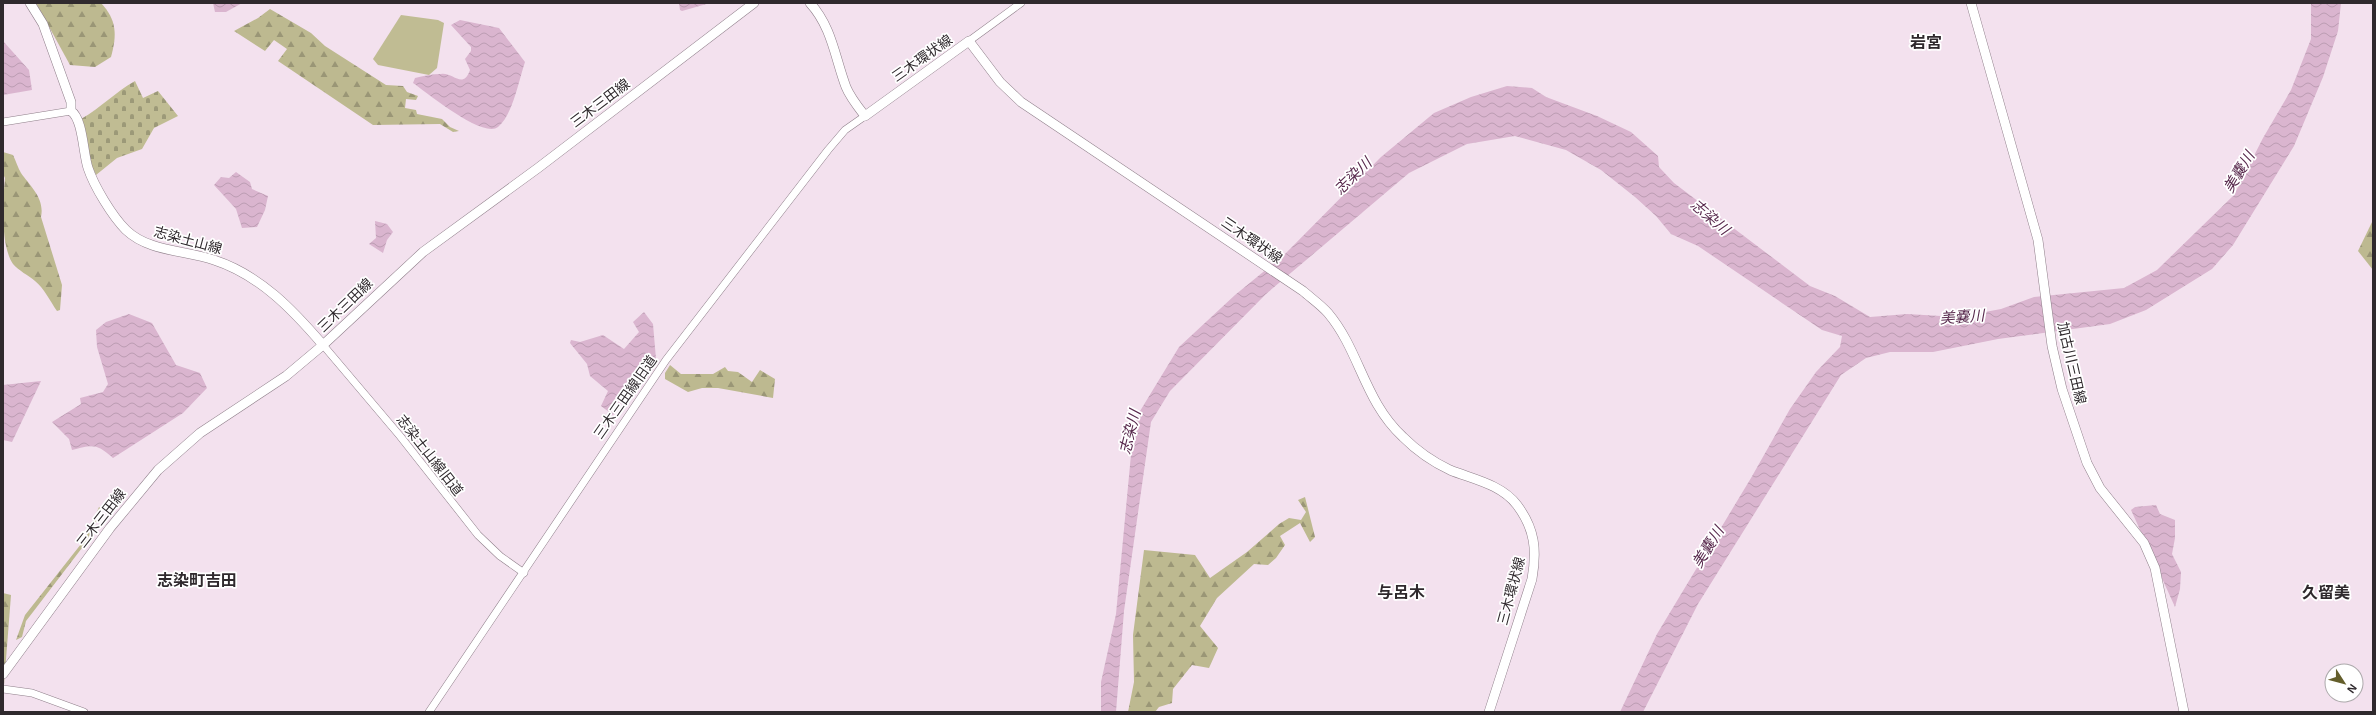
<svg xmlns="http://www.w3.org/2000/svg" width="2376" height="715" font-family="Arial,'Noto Sans JP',sans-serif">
	<defs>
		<pattern id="forest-firs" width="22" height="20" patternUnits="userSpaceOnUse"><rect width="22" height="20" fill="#bdb990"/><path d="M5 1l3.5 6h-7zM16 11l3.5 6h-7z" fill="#9a9676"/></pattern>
		<pattern id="cemetery-stones" width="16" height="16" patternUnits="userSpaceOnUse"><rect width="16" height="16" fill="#c0bc93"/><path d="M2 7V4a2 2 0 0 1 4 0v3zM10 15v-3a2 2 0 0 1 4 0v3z" fill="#9c9978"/></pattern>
		<pattern id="water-waves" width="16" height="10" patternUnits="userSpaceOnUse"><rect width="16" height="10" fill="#dab5cf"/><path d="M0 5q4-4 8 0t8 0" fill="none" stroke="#bb9cb2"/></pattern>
	</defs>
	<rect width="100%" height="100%" fill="#f3e1ee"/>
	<g fill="url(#forest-firs)">
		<path d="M 36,3 L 101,3 C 117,20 117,35 111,57 L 95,67 L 70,65 Z"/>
		<path d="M 270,9 L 311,33 L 325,46 L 386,85 L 403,86 L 407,92 L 418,96 L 416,100 L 406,99 L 405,108 L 416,110 L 417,114 L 442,119 L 450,127 L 459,131 L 453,132 L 440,124 L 373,125 L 278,61 L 287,49 L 274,40 L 265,51 L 234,31 L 258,18 Z"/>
		<path d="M 3,152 L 13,155 C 16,161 18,168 21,173 C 30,186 45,198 41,217 L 62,285 L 60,310 L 57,311 C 50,301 44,288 35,281 C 28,275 19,271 13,264 C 0,245 3,199 5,178 L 3,174 Z"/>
		<path d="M 2373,220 L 2373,270 L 2358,251 Z"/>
		<path d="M 670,365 L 681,374 L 713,374 L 725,367 L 728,371 L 738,372 L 752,382 L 760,370 L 775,379 L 773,398 L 718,388 L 702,388 L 688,392 L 665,379 L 665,373 Z"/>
		<path d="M 1305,497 L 1315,537 L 1310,542 L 1300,523 L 1280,536 L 1285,545 L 1276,558 L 1268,565 L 1254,564 L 1217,598 L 1200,626 L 1218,648 L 1209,668 L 1192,665 L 1173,689 L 1172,703 L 1159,707 L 1155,712 L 1128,712 L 1134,682 L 1133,635 L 1144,550 L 1195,555 L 1210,578 L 1247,552 L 1279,524 L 1289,518 L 1301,520 L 1306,512 L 1298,500 Z"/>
		<path d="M 99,507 L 103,509 L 85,544 L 33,612 L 26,621 L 22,637 L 16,640 L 25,615 L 85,539 Z"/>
		<path d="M 3,593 L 11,595 L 3,698 Z"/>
	</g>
	<path fill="url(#cemetery-stones)" d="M 135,81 L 143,98 L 158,91 L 178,116 L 154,128 L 142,149 L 117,158 L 96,175 L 89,160 L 81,119 C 102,107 114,93 135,81 Z"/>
	<path fill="#c0bc93" d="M 401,15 L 438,20 L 444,23 L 437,68 L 429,75 L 378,65 L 373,59 Z"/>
	<g fill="url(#water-waves)">
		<path d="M 213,3 L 242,3 L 226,12 L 215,12 Z"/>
		<path d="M 679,3 L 710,3 L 682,11 L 680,10 Z"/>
		<path d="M 2311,3 L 2341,3 L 2338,31 L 2323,77 L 2294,146 L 2233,245 L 2212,269 L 2146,310 L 2110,324 L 1998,339 L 1933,352 L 1890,352 L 1866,358 L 1841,375 L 1698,604 L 1643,712 L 1620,712 L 1657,634 L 1751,478 L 1790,409 L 1816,372 L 1840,347 L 1842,336 L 1822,330 L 1698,246 L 1671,234 L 1656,216 L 1635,197 L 1601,170 L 1566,150 L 1515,136 L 1467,144 L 1409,173 L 1266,294 L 1170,391 L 1151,422 L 1124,611 L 1116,712 L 1101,712 L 1101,682 L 1116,614 L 1132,444 L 1137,416 L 1179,347 L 1235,295 L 1285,254 L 1381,157 L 1434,113 L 1471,97 L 1507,86 L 1532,88 L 1546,97 L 1597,116 L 1631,132 L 1658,156 L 1659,167 L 1674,183 L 1810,286 L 1835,296 L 1870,317 L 1907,314 L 1958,317 L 2001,309 L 2034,297 L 2124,288 L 2157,270 L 2234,195 L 2263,138 L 2291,90 L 2311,39 Z"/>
		<path d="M 460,20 L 499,28 L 525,62 C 519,79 513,115 498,127 C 483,139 426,92 413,83 L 415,78 C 423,76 433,74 441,74 C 453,72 463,90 470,70 L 465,59 L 471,51 L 471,47 L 451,25 Z"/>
		<path d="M 3,41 L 29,70 L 32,90 L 3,95 Z"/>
		<path d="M 236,172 L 250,182 L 252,189 L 268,196 L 265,210 L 257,227 L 242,228 L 236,209 L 214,185 L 221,177 L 229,178 Z"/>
		<path d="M 375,221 L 387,224 L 393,232 L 387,240 L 383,253 L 369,244 L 376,238 Z"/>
		<path d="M 644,312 L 653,324 L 656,359 L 613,415 L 601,406 L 608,391 L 590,376 L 587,364 L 570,343 L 571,340 L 580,342 L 603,335 L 624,349 L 639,332 L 633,322 Z"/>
		<path d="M 129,314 L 152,323 L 176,365 L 200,373 L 207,388 L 183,413 L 113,458 C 96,443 93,445 72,450 L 69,439 L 52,422 L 81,404 L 80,398 L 103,392 L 108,384 L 97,347 L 96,330 L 106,322 Z"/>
		<path d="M 41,381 L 12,442 L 3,440 L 3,385 Z"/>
		<path d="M 2156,505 L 2160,514 L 2175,520 L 2175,538 L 2172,554 L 2181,572 L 2180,589 L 2175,607 L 2131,510 L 2135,507 Z"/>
	</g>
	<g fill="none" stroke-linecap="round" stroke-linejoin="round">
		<g stroke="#8f7f8a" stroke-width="8">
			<g id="minor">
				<path d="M 969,41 L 1021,3"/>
				<path d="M 3,122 L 71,111"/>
				<path d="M 323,345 L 400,436 L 478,535 L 500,556 L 524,573"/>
				<path d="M 3,689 L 32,693 L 84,712"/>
				<path d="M 429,712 L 666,360 L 828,150 L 845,130 L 865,116"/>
			</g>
		</g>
		<g stroke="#8f7f8a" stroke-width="10">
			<g id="major">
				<path d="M 30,3 L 43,24 L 71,102 L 71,111 C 83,119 83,153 88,168 C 94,186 112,216 126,230 C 149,252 185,250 214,260 C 260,275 293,310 323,345"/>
				<path d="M 810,3 C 832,27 835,58 846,87 C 850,97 858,107 865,116 L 969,41 L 1000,82 L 1021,102 L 1303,291 C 1311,298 1321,305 1328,313 C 1360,351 1364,401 1403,437 C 1416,450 1433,462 1450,470 C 1472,479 1501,484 1517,505 C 1535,529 1537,550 1532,579 L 1489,712"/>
				<path d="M 1971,3 L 2038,240 L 2052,346 L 2062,389 L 2087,463 L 2100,488 L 2144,543 L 2155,568 L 2184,712"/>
				<path d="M 3,674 L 110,528 L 158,470 L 200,433 L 286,376 L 323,345 L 423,252 L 538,168 L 754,3"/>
			</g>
		</g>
		<use href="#minor" stroke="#fff" stroke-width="7"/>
		<use href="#major" stroke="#fff" stroke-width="9"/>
	</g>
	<g text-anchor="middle" stroke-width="3.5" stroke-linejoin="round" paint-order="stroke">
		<g font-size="14" fill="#2f292d" stroke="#fff">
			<text transform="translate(922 58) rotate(-35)" y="5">三木環状線</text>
			<text transform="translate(600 103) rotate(-37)" y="5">三木三田線</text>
			<text transform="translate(188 240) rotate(15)" y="5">志染土山線</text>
			<text transform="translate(1252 240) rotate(34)" y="5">三木環状線</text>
			<text transform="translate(345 305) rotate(-44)" y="5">三木三田線</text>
			<text transform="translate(2072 363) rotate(77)" y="5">加古川三田線</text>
			<text transform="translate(625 397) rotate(-55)" y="5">三木三田線旧道</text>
			<text transform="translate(430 455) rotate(52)" y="5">志染土山線旧道</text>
			<text transform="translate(101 518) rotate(-52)" y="5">三木三田線</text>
			<text transform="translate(1511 591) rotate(-75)" y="5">三木環状線</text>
		</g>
		<g font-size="15" font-style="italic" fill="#58294d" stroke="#fff">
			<text transform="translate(2239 172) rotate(-59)" y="5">美嚢川</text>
			<text transform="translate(1353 176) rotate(-44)" y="5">志染川</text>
			<text transform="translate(1710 217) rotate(41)" y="5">志染川</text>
			<text transform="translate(1962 317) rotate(-4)" y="5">美嚢川</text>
			<text transform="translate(1130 432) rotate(-76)" y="5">志染川</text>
			<text transform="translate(1708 547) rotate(-58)" y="5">美嚢川</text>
		</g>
		<g font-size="16" font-weight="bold" fill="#2f292d" stroke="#fff">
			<text x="1926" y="48">岩宮</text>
			<text x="197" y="586">志染町吉田</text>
			<text x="1401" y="598">与呂木</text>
			<text x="2326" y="598">久留美</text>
		</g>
	</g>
	<rect width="2376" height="715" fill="none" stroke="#2f292d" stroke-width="8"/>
	<g transform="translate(2344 683) rotate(126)"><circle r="19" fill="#ffffff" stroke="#aca9ab"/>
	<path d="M0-3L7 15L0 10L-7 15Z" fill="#645e2b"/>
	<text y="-6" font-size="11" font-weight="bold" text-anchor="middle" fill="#2f292d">N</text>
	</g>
</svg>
